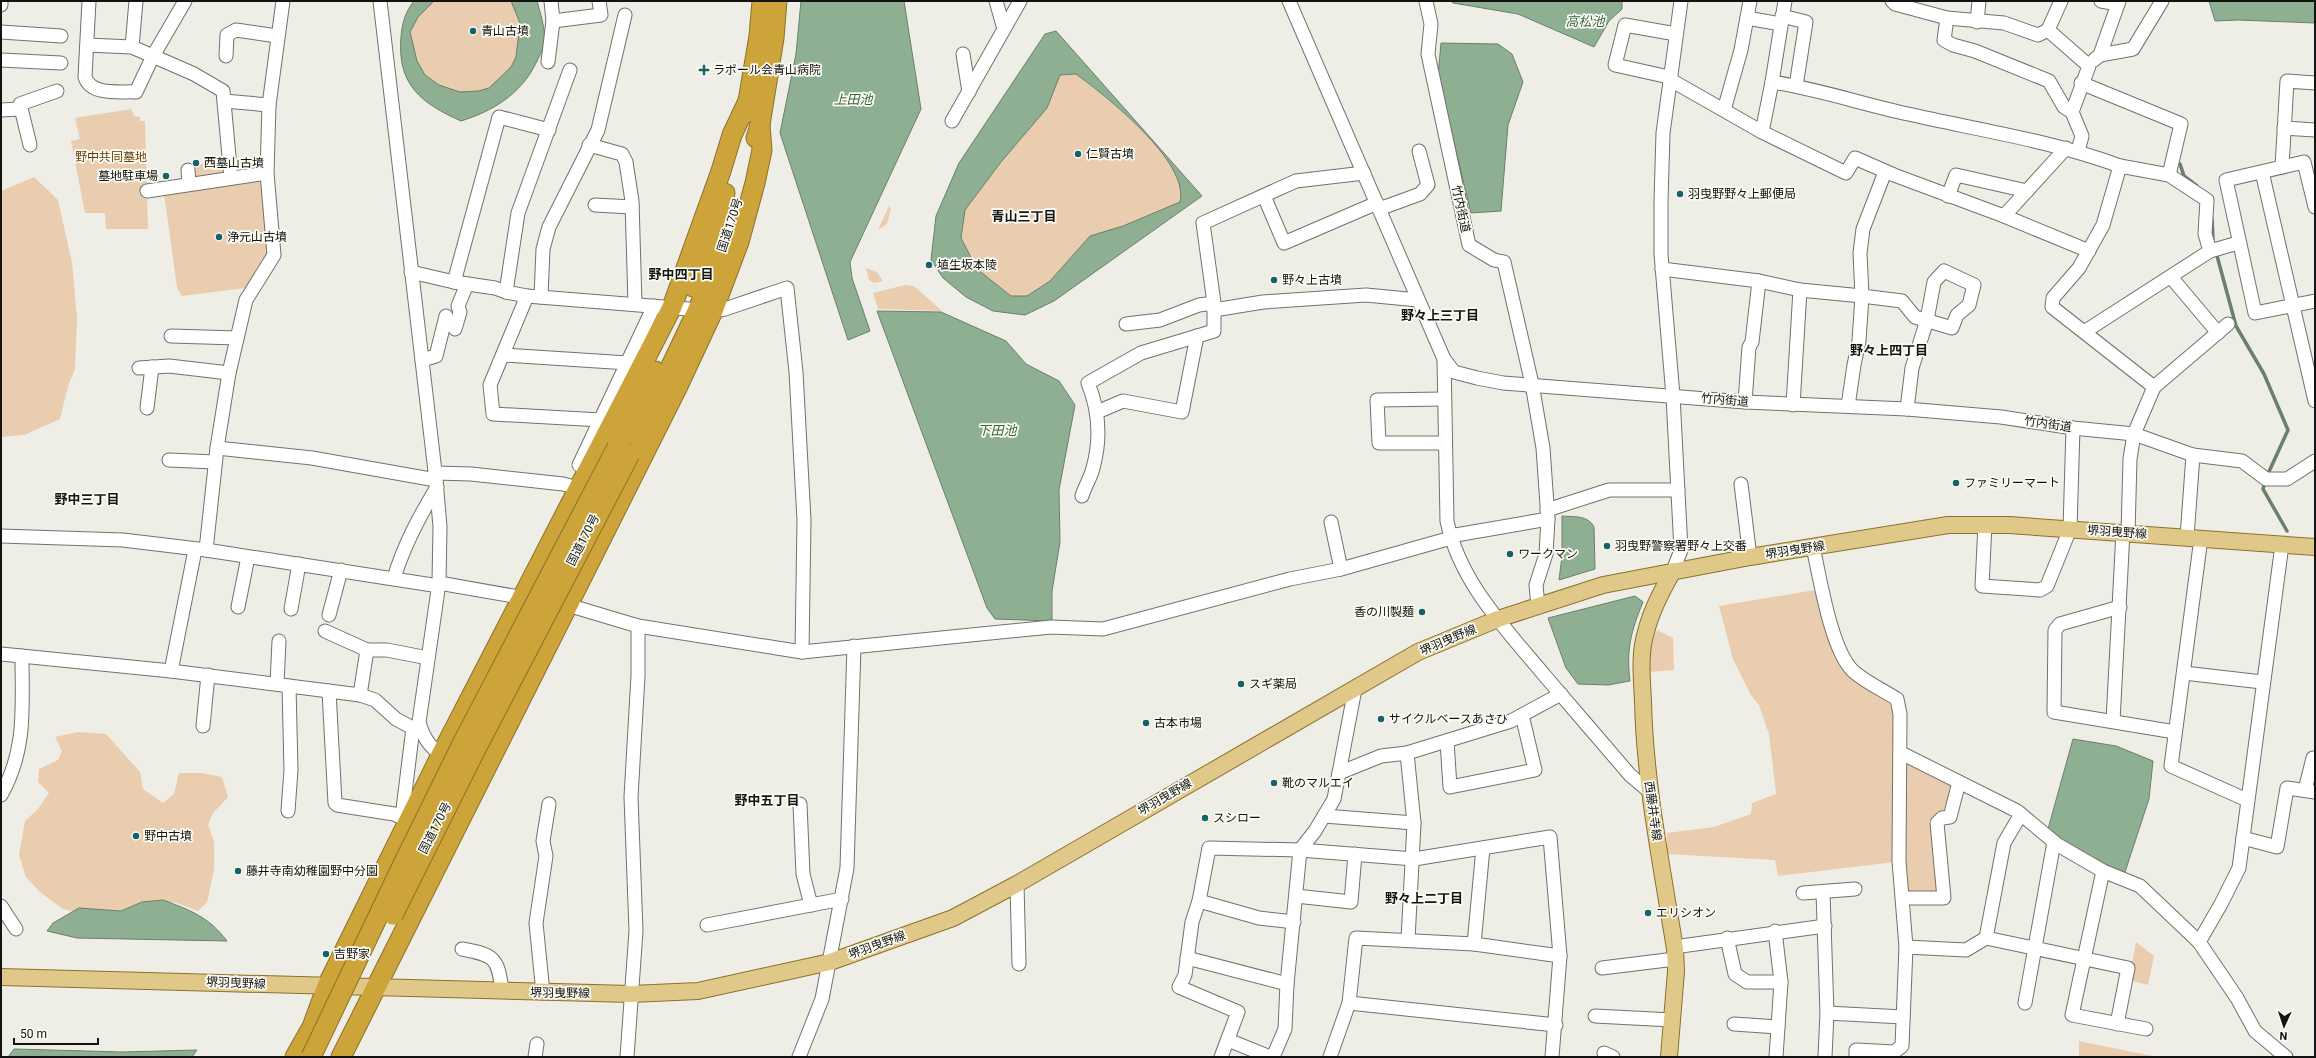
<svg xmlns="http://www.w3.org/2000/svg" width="2316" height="1058" font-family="Roboto,'Noto Sans JP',sans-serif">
	<rect width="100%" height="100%" fill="#eeeee7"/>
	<g fill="#eaccae">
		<path d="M 417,1 L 524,1 L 517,70 L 475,96 L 426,85 L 412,62 L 410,35 Z"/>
		<path d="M 1076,74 C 1106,97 1190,161 1180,202 L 1123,226 L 1090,236 L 1050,281 L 1027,296 L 1011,296 L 977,269 L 961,238 L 965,210 L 1001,162 L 1047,108 L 1060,75 Z"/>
		<path d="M 131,109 L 134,116 L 140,117 L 140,121 L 145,121 L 148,229 L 106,229 L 105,213 L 85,213 L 71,141 L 80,139 L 75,118 Z"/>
		<path d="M 225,162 L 225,171 L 222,175 L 196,178 L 193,176 L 193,165 Z"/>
		<path d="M 34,177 L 58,200 L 72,263 L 77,318 L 75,369 L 68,386 L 60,419 L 24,435 L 1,437 L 1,191 Z"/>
		<path d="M 258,179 L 262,181 L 270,250 L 250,285 L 245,288 L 182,296 L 177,288 L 164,193 Z"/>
		<path d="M 889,206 L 891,209 L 887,224 L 878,230 Z"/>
		<path d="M 866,268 L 877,272 L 883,281 L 874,283 L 869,280 Z"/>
		<path d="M 905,285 L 914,286 L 942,311 L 878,309 L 873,293 Z"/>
		<path d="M 1815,590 C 1821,615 1830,658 1849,676 C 1867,695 1886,685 1895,717 L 1895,862 L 1778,876 L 1775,860 L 1667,854 L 1667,833 L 1714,827 L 1751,814 L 1752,803 L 1776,794 L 1769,734 L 1759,705 L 1751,695 L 1733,659 L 1719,606 Z"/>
		<path d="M 1657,630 L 1673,638 L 1674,670 L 1649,672 L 1650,645 Z"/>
		<path d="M 78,732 L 106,734 L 140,772 L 143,789 L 163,803 L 174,794 L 179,773 L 201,773 L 222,777 L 228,797 L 213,813 L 208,825 L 214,841 L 214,870 L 207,902 L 198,911 L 177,903 L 154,901 L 119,914 L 88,915 L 63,909 L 40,892 L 26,877 L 19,855 L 25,821 L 38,809 L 49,793 L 38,782 L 39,769 L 58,760 L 62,751 L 55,737 Z"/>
		<path d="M 1904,759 L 1955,784 L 1947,814 L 1940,814 L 1940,895 L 1907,895 L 1902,859 Z"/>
		<path d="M 2136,942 L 2154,956 L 2148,985 L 2129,980 Z"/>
		<path d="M 2079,1041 L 2152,1056 L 2152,1057 L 2079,1057 Z"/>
	</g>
	<g fill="#8faf92" stroke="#6a806b" fill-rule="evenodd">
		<path d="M 414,1 L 434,1 L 418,17 L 410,32 L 417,61 L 425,75 L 439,85 L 460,92 L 478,91 L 489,88 L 511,67 L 516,57 L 520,23 L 511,1 L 537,1 C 540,12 544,25 545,37 C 545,46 540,55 536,63 C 521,94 493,111 461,121 C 421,103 397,85 401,37 C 402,24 405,12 414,1 Z"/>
		<path d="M 801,1 L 904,1 L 921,109 L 850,262 L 852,278 L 870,331 L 848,340 L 780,133 L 796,54 Z"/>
		<path d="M 1451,1 L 1622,1 L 1622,9 L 1609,21 L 1594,47 L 1518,14 L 1453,3 Z"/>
		<path d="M 2209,1 L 2315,1 L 2315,23 L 2238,20 L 2215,21 Z"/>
		<path d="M 1056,31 L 1202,196 L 1054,301 L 1025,315 L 993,311 L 966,297 L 943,278 L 931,260 L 936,216 L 959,163 L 1045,34 ZM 1076,74 C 1106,96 1190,162 1180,202 L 1123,226 L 1090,236 L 1050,281 L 1027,296 L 1011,296 L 977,269 L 961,238 L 965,210 L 1001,162 L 1047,108 L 1060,75 Z"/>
		<path d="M 1441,43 L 1498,44 L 1512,54 L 1523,82 L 1508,125 L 1501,211 L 1471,213 L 1438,76 Z"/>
		<path d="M 877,311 L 941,312 L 1006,341 L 1026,364 L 1059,381 L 1075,405 L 1059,490 L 1060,542 L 1052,591 L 1052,621 L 995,619 L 987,608 Z"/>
		<path d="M 1562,516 C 1574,517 1588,515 1594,527 L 1595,569 L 1559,580 L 1562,556 Z"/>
		<path d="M 1635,596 L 1643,602 C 1631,631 1626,650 1630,681 L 1608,685 L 1578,684 L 1566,668 L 1548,618 Z"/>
		<path d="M 2073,739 L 2116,746 L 2153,761 L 2149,799 L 2125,872 L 2118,871 L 2069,845 L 2048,829 Z"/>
		<path d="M 163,900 C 190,910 209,917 227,941 L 77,938 L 47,931 L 53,923 L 79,908 L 121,911 L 142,902 Z"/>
		<path d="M 14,1049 L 122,1052 L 197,1050 L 192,1057 L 8,1057 Z"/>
	</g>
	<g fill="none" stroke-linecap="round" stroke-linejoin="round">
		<g stroke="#6a806b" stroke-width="3.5">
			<path d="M 2180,164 L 2184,176 L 2197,186"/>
			<path d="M 2212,219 L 2213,239"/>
			<path d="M 2216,252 L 2236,326 L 2264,374 L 2288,430 L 2267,476"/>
			<path d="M 2265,482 L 2263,489 L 2287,531"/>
		</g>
		<g stroke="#72726c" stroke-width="15">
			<g id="minor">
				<path d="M 89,1 L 85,77 C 91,96 120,91 136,92 L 153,56 L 185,1"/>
				<path d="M 380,1 L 436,480 L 440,527 L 439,583 L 419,722 C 423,738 432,751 448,758"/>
				<path d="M 996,1 L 1004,29"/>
				<path d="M 1289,1 L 1444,359 L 1447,521 C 1460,583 1506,629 1545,676 C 1573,709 1602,742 1630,775 L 1650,792"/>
				<path d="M 1426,1 L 1431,24 L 1428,54 L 1469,245 L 1494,260 L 1504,262 L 1532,384 L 1543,448 L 1548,519 L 1546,554 L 1536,585 L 1538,606"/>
				<path d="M 1892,1 L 1895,4 L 1947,18 L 2004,23 L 2038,35 L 2048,30 L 2061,1"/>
				<path d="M 2101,1 L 2118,4"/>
				<path d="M 1,5 L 1,1"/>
				<path d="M 1782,16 L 1806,22 L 1796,86"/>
				<path d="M 1747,18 L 1781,24"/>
				<path d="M 1947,18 L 1944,40 L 1953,45 L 1975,51 L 2049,81 L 2064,107 L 2072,112"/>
				<path d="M 553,21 L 601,15 L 599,1"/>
				<path d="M 1977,22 L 1979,1"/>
				<path d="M 2048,30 L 2089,66 L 2072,112 L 2082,136 L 2078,151"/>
				<path d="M 1,32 L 61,36"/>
				<path d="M 87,45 L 132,47 L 194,74 L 223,91 L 231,178"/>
				<path d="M 132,47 L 136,1"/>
				<path d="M 963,54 L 969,92"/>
				<path d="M 2100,55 L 2133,49 L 2162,1"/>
				<path d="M 226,56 L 227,35 L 236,30 L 277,36"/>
				<path d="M 1,60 L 61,63"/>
				<path d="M 2094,60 L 2100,55 L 2119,1"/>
				<path d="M 548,62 L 553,21 L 551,1"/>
				<path d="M 1669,77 L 1615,65 L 1625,25 L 1676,34"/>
				<path d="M 1669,79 L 1762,132 L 1772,82 L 1785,1"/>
				<path d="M 1772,82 C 1818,89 1862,104 1908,114 C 1979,130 2052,141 2120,166"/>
				<path d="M 2081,83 L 2181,124 L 2169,175"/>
				<path d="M 224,101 L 269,105"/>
				<path d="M 1,110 L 20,109"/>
				<path d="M 1724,110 L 1741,50 L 1750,1"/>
				<path d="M 952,121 L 1020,1"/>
				<path d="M 2284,128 L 2315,130"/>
				<path d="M 1762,132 L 1846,173 L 1855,158 L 1894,175 L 2004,216"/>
				<path d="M 30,145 L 20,104 L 57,91"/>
				<path d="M 589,145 L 622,154 L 626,162 L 632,201 L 635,304"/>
				<path d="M 2066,148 L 2004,216 L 2089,251"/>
				<path d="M 2282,167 L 2287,81 L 2315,83"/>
				<path d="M 188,170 L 189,184"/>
				<path d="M 1885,172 L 1863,229 L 1860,253 L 1862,296 L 1902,301 L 1915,317 L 1952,328 L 1957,315 L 1969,305 L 1974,285 L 1944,271 L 1934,282 L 1927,320 L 1912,368 L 1907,409"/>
				<path d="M 2262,172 L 2315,401"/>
				<path d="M 147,191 L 267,173"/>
				<path d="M 1264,196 L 1284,243 L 1377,203"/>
				<path d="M 1948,196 L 1956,175 L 2027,191"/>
				<path d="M 595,205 L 632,207"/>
				<path d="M 2315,207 L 2304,162 L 2226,180 L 2255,313 L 2315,301"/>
				<path d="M 1379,209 L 1420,194 L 1428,185 L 1419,151"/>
				<path d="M 2210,251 L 2238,243"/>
				<path d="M 1662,269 L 1759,281 L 1800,290"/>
				<path d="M 411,272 L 454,282 L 495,288 L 506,292 L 527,296 L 713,311 L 725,309 L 787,288 L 796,372 L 804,520 L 802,652"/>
				<path d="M 2171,277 L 2218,333"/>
				<path d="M 454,282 L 499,117 L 549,130"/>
				<path d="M 506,292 L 518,213 L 570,70"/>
				<path d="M 527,296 L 490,385 L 493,414 L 601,420"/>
				<path d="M 541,297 L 543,249 L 549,227 L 598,130 L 625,15"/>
				<path d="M 1214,310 L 1263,302 L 1366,295 L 1418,300"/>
				<path d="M 1126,324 L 1160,320 L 1199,305 L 1214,303"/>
				<path d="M 455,329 L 460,312 L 458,306 L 467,284"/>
				<path d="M 2084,332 L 2210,251 L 2205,234 L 2207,200 L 2169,175 L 2120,166 L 2103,225 L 2079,268 L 2053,298 L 2052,307 L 2154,387 L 2134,434 L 2130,459 L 2128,533"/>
				<path d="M 171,336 L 237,338"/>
				<path d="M 503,355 L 628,363"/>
				<path d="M 1444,359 L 1454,372 L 1477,378 L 1503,383 L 1745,402 L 1907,409 L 2001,417 L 2073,428 L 2134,434 L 2193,455 L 2242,461 L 2266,479 L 2287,479 L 2315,461"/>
				<path d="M 422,360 L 436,356 L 446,316"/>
				<path d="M 139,368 L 169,366 L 229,373"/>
				<path d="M 2154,387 L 2228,324"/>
				<path d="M 1444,399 L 1377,400 L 1379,443 L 1445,443"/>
				<path d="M 1745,402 L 1749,347 L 1752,342 L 1759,281"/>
				<path d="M 1793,405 L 1800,290 L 1862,296 L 1859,341 L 1854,365 L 1848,406"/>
				<path d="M 147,408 L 152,367"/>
				<path d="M 1097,412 L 1123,401 L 1182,412 L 1197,336"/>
				<path d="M 217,448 L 312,458 L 436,480"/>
				<path d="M 169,460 L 215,462"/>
				<path d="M 587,470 L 579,465 L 654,306"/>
				<path d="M 435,473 L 471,474 L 563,484 L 578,488"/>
				<path d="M 1741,484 L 1750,557"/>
				<path d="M 1082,496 C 1085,486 1091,477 1093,468 C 1101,439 1099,410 1088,383 L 1141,353 L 1214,331 L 1214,303 L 1203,223 L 1296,181 L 1364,173"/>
				<path d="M 1547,510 L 1609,490 L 1678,490"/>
				<path d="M 1331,522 L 1341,569"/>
				<path d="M 1985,524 L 1982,586 L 2040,590 L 2047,586 L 2070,529 L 2073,428"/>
				<path d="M 1,536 L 123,540 L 206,550 L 439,586"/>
				<path d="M 1450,536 L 1548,519"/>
				<path d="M 2187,537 L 2193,455"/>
				<path d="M 2201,538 L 2171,766 L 2247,800"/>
				<path d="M 1813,547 C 1820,578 1831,650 1853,671 C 1865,682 1883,690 1897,699 L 1900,714 L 1899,861 L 1906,947 L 1902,1046 L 1894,1052 L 1856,1050 L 1856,1057"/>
				<path d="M 206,550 L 217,448 L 229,373 L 246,300 L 274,255 L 267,173 L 269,105 L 283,1"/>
				<path d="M 1673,571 L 1681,550 L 1673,396 L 1661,254 L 1661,201 L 1663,133 L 1681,1"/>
				<path d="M 394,578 C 404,545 419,517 437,487"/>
				<path d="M 439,583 L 530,599"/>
				<path d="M 561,603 L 638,626 L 802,652 L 1051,627 L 1103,629 L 1290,579 L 1341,569 L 1451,538"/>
				<path d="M 238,607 L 248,557"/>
				<path d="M 2120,607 L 2060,624 L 2055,630 L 2054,712 L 2175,732"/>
				<path d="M 291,609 L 299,564"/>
				<path d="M 329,615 L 341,570"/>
				<path d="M 325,631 L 367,650"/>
				<path d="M 1,654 L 171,671 L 360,695 L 375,700 L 396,719 L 422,733"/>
				<path d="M 171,671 L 195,550"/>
				<path d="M 2184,673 L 2262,682"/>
				<path d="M 277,684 L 279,641"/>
				<path d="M 329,691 L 335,803 L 337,805 L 394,814 L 408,821"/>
				<path d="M 360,695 L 367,650 L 387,650 L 428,658"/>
				<path d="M 2113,721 L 2123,532"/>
				<path d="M 203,726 L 208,675"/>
				<path d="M 1447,741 L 1450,787 L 1535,770 L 1522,715"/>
				<path d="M 1407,753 L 1511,721 L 1561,694"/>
				<path d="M 1901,753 L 2017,811 L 2058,845 L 2103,871 L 2140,886 L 2199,942 L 2237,998 L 2255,1031 L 2286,1057"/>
				<path d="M 1339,773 L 1381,756 L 1407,753 L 1414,823 L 1408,940"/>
				<path d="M 2305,790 L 2313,758"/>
				<path d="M 1,795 C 27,749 22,707 22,656"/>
				<path d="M 800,804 L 803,874 L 811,905"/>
				<path d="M 288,811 L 291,770 L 289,686"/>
				<path d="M 1324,816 L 1414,823"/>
				<path d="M 402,817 L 413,728"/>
				<path d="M 2243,838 L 2277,847 L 2287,788 L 2315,792"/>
				<path d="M 2103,871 L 2072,1015 L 2146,1029"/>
				<path d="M 1017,884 L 1019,964"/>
				<path d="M 1823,892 L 1827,1013 L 1825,1057"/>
				<path d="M 1803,893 L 1855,889"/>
				<path d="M 1296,896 L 1351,902 L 1355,854"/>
				<path d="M 1904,898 L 1944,898 L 1937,823 L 1942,818 L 1950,817 L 1959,782"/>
				<path d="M 1199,901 L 1259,918 L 1294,922"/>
				<path d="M 1,906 L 16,929"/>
				<path d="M 707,925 L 842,899"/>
				<path d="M 1775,931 L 1781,982 L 1776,1057"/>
				<path d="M 1727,938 L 1735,974 L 1747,982 L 1781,982"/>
				<path d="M 1986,938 L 2128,968 L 2117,1024"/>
				<path d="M 2199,942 L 2221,904 L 2239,868 L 2282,545"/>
				<path d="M 1474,944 L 1483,848"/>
				<path d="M 1674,947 L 1825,926"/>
				<path d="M 1906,947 L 1966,950 L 1986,938 L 2004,843 L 2021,814"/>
				<path d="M 462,949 C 495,955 498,958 502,991"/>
				<path d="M 1187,958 L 1287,984"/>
				<path d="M 1602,968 L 1675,959"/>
				<path d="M 543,993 L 536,923 L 546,856 L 543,841 L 549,804"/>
				<path d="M 1349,1003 L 1556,1025"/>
				<path d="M 2025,1003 L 2054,842"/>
				<path d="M 1827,1013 L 1903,1017"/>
				<path d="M 1595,1016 L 1672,1020"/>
				<path d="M 1734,1024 L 1778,1027"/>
				<path d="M 1228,1040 L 1270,1057"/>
				<path d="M 1604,1053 L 1613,1057"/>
				<path d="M 535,1057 L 537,1044"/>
				<path d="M 627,1057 L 636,931 L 631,797 L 638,676 L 638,626"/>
				<path d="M 799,1057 L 822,999 L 847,868 L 854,646"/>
				<path d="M 1221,1057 L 1238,1012 L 1179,987 L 1185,975 L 1192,922 L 1199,901 L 1209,848 L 1300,850 L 1414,859 L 1550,837 L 1560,956 L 1552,1057"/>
				<path d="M 1273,1057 L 1285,1029 L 1287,984 L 1300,850 L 1315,831 L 1334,799 L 1355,689"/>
				<path d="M 1330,1057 L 1349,1003 L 1356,938 L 1474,944 L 1560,956"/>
			</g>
		</g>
		<g stroke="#8b712b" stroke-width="18">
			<g id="major">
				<path d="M 1,977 L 631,994 L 698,991 L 830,962 L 953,918 L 1017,884 L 1418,652 L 1498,619 L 1603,585 L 1750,557 L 1948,525 L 2009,525 L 2315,547"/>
				<path d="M 1669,1057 L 1676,971 L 1675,949 C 1662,867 1645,785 1643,702 C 1642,678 1639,654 1646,632 C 1651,611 1662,590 1673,571"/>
			</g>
		</g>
		<g stroke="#8b712b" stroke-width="21">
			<g id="highway">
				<path d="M 746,113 L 759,36 L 762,1"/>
				<path d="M 756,138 L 760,125 L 774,38 L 777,1"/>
				<path d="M 693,287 L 715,229 L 725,193"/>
				<path d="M 637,438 L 698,309 L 720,257"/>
				<path d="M 617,447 L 655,371"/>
				<path d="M 295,1057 L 312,1027 L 327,986 L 441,755 L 672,307 L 721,171 L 732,135 L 748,101"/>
				<path d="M 341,1057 L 677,388 L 713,311 L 739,242 L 755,183 L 762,150 L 760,125"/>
			</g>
		</g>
		<use href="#minor" stroke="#fff" stroke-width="13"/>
		<use href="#major" stroke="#e0c888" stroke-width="16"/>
		<use href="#highway" stroke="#cca439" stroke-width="19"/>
		<g stroke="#8b712b" stroke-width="21" stroke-linecap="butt">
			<g id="highway-bridge">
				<path d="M 393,915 L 476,749 L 630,454"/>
				<path d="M 311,1057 L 402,866 L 463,742 L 617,447"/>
			</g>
		</g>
		<use href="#highway-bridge" stroke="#cca439" stroke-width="19"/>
	</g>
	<g fill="#15626b" stroke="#fbfbf4" stroke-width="1.5">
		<circle cx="473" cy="31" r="4"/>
		<path d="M702 64h4v4h4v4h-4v4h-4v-4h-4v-4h4z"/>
		<circle cx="1078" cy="154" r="4"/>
		<circle cx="196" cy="163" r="4"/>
		<circle cx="166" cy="176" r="4"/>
		<circle cx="1680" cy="194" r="4"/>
		<circle cx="219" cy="237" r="4"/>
		<circle cx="929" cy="265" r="4"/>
		<circle cx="1274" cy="280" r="4"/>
		<circle cx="1956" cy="483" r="4"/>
		<circle cx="1607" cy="546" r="4"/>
		<circle cx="1510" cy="554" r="4"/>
		<circle cx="1422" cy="612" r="4"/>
		<circle cx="1241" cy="684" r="4"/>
		<circle cx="1381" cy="719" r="4"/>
		<circle cx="1146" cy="723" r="4"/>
		<circle cx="1274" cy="783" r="4"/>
		<circle cx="1205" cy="818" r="4"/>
		<circle cx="136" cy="836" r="4"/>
		<circle cx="238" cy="871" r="4"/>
		<circle cx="1648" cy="913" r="4"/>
		<circle cx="326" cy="954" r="4"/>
	</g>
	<g text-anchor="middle" stroke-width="3.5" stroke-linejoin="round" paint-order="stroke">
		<g font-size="12" fill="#131311" stroke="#fbfbf4" text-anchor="start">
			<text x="481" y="35">青山古墳</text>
			<text x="713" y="74">ラポール会青山病院</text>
			<text x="1086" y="158">仁賢古墳</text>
			<text x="204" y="167">西墓山古墳</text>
			<text x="158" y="180" text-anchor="end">墓地駐車場</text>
			<text x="1688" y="198">羽曳野野々上郵便局</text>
			<text x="227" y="241">浄元山古墳</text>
			<text x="937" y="269">埴生坂本陵</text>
			<text x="1282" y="284">野々上古墳</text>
			<text x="1964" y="487">ファミリーマート</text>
			<text x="1615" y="550">羽曳野警察署野々上交番</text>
			<text x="1518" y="558">ワークマン</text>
			<text x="1414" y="616" text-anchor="end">香の川製麺</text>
			<text x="1249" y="688">スギ薬局</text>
			<text x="1389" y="723">サイクルベースあさひ</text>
			<text x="1154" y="727">古本市場</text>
			<text x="1282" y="787">靴のマルエイ</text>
			<text x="1213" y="822">スシロー</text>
			<text x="144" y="840">野中古墳</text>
			<text x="246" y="875">藤井寺南幼稚園野中分園</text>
			<text x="1656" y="917">エリシオン</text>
			<text x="334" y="958">吉野家</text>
		</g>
		<g font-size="12" fill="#653d03" stroke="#fbfbf4">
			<text x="111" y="161">野中共同墓地</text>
		</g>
		<g font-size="12" fill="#131311" stroke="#fbfbf4">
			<text transform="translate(1461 209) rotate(78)" y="4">竹内街道</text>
			<text transform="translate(730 225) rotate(-72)" y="4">国道170号</text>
			<text transform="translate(1725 400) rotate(5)" y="4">竹内街道</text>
			<text transform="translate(2048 424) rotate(8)" y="4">竹内街道</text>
			<text transform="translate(2117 532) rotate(4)" y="4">堺羽曳野線</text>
			<text transform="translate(583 540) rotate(-63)" y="4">国道170号</text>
			<text transform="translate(1795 550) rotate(-9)" y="4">堺羽曳野線</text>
			<text transform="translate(1448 640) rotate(-23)" y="4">堺羽曳野線</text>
			<text transform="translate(1165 797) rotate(-30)" y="4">堺羽曳野線</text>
			<text transform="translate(1653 811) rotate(82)" y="4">西藤井寺線</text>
			<text transform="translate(435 828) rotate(-63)" y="4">国道170号</text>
			<text transform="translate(877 945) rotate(-20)" y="4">堺羽曳野線</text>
			<text transform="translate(236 983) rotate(2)" y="4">堺羽曳野線</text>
			<text transform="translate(560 993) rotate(1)" y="4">堺羽曳野線</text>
		</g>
		<g font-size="13" font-style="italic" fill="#33643a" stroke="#fbfbf4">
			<text x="1585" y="26">高松池</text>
			<text x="853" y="104">上田池</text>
			<text x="997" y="435">下田池</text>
		</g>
		<g font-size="13" font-weight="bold" fill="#131311" stroke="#fbfbf4">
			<text x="1024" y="221">青山三丁目</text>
			<text x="681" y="279">野中四丁目</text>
			<text x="1440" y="320">野々上三丁目</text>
			<text x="1889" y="355">野々上四丁目</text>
			<text x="87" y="504">野中三丁目</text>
			<text x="767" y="805">野中五丁目</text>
			<text x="1424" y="903">野々上二丁目</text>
		</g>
	</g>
	<rect width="2316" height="1058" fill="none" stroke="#131311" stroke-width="4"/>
	<g transform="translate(2284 1026) rotate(183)" stroke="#fbfbf4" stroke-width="3" paint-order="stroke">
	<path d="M0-3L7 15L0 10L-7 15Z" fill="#131311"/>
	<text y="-6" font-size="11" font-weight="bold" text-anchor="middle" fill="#131311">N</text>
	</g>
	<path d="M14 1038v6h84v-6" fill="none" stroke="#131311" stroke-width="2"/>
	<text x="20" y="1038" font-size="12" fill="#131311" stroke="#fbfbf4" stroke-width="3" paint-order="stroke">50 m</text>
</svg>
